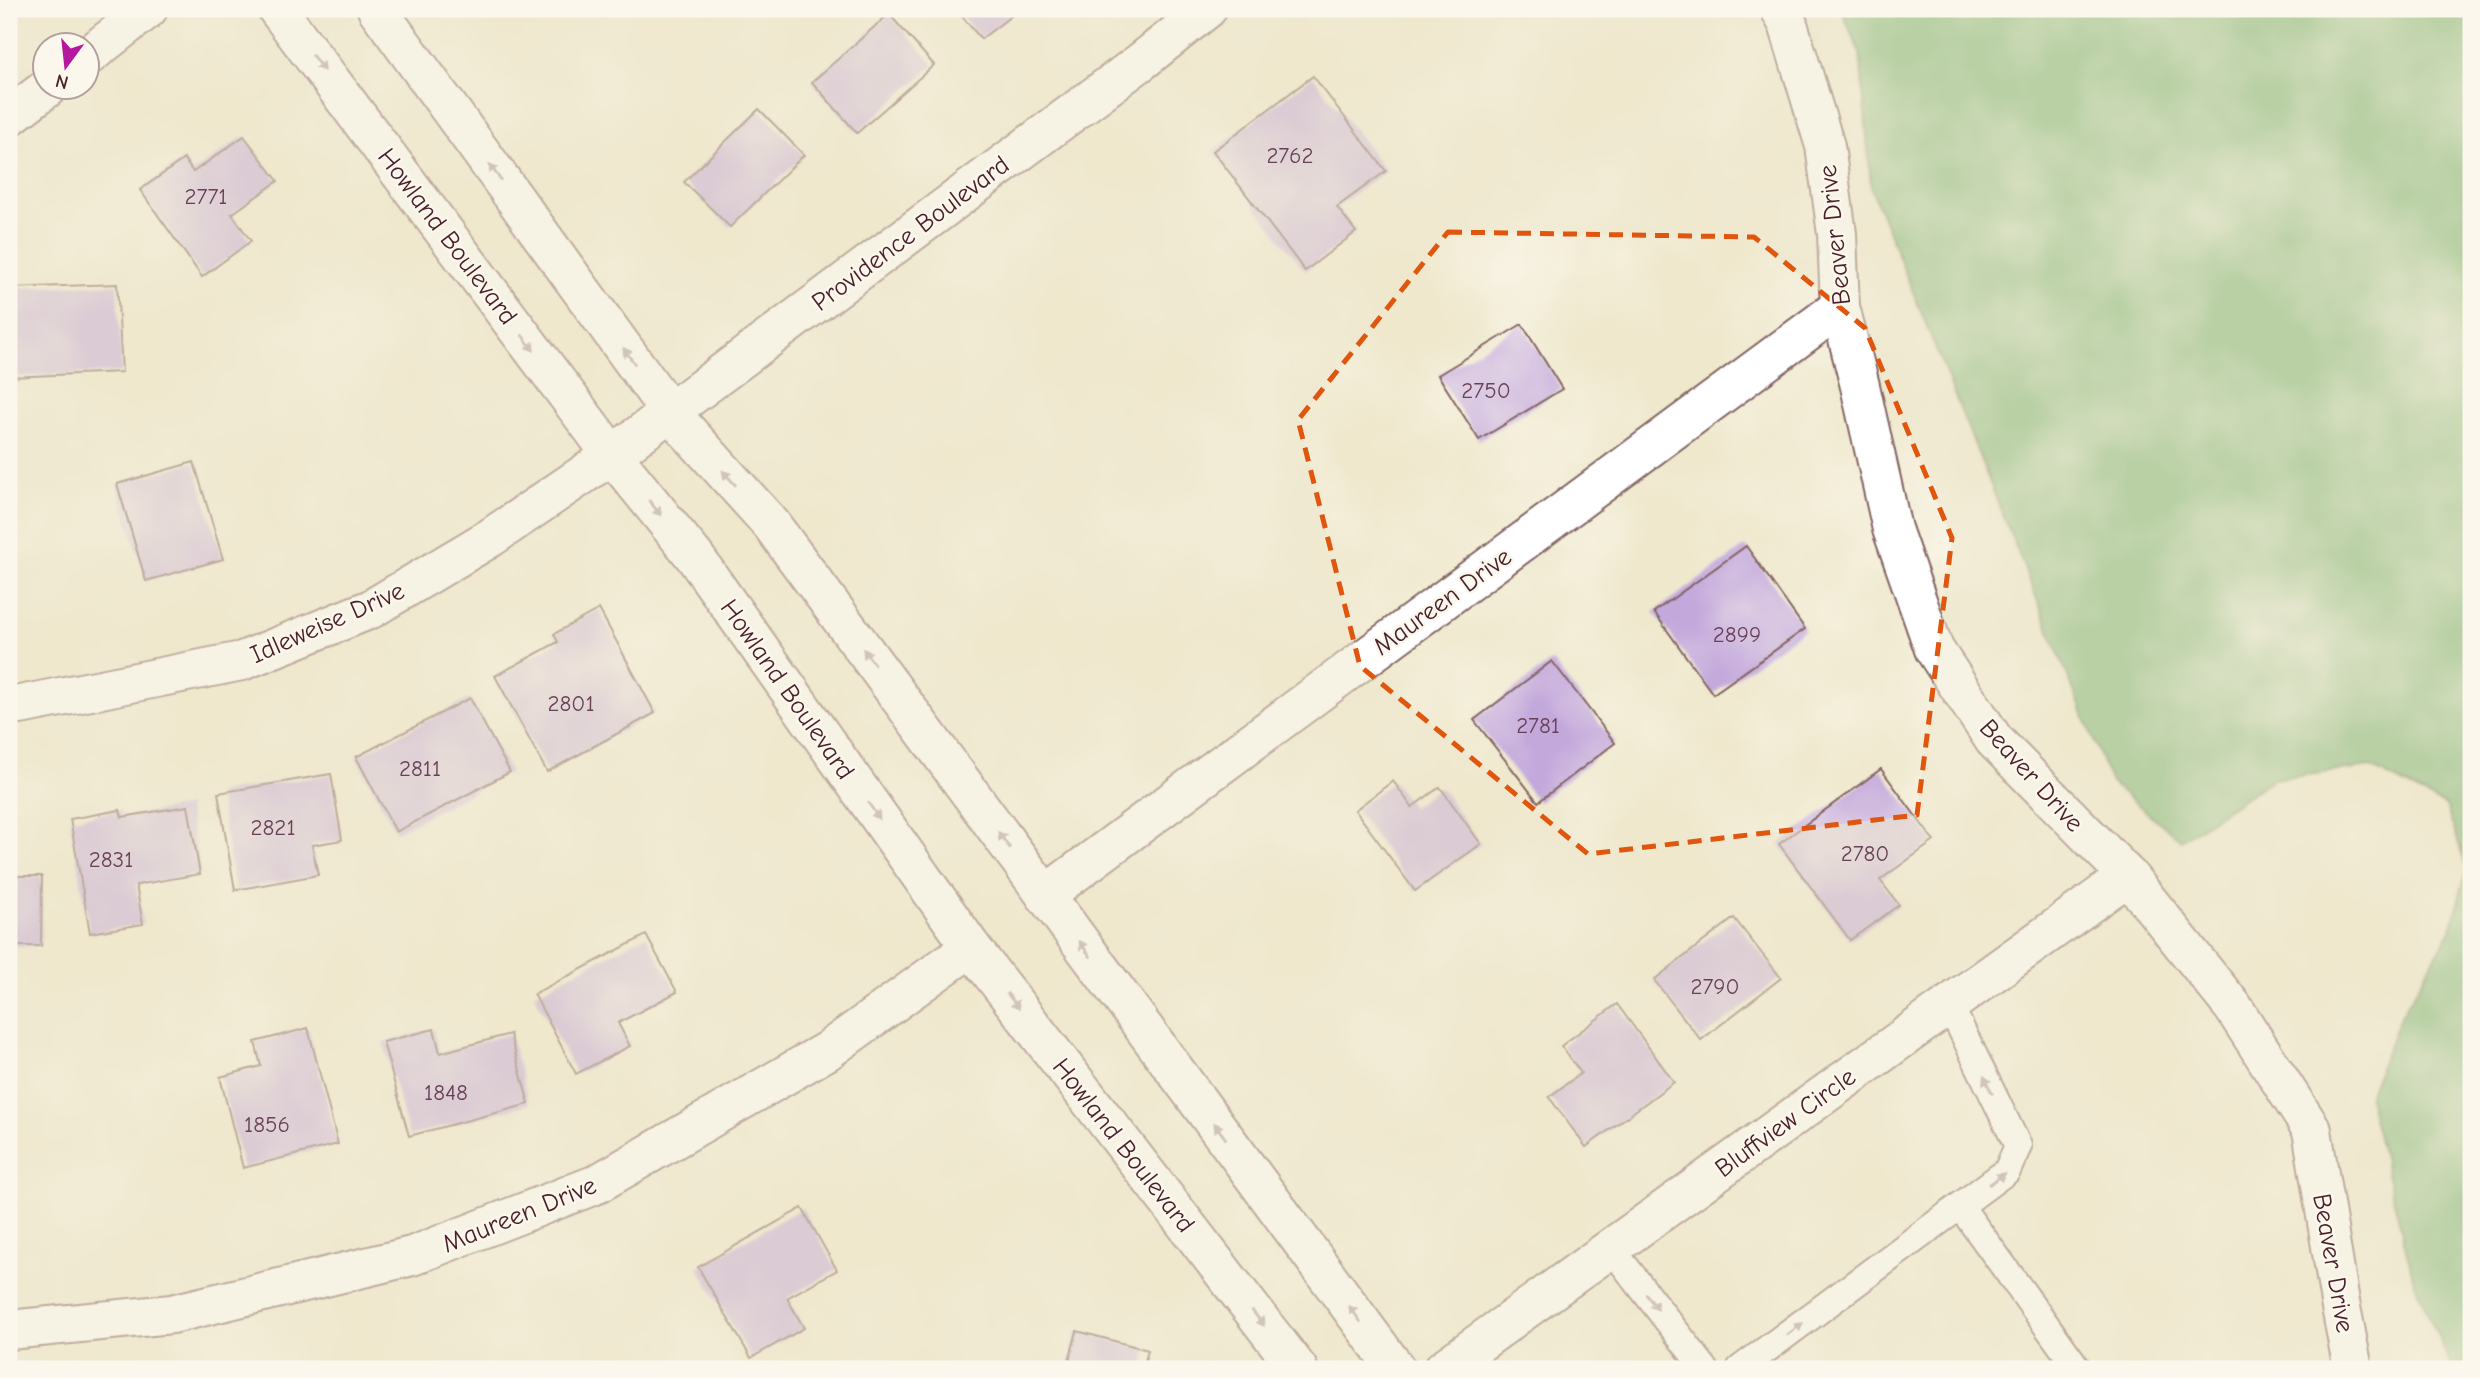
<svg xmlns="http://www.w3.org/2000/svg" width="2480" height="1378" font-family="'Comic Neue',sans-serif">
	<rect width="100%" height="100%" fill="#fbf7ec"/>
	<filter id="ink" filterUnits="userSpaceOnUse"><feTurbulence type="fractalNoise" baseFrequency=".0143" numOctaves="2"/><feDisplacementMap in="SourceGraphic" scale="14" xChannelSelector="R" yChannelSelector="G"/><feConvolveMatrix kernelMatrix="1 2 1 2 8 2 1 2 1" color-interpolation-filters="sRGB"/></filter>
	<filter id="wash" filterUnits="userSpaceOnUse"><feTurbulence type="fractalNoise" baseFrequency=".00686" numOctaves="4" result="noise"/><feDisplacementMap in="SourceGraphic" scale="28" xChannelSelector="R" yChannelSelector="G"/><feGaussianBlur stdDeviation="1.57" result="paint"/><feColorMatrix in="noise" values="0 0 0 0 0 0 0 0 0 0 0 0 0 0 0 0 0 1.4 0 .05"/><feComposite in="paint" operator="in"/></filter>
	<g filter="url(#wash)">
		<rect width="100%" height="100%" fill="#efe8cd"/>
		<path fill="#78b473" stroke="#616a4f" stroke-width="2" d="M 1841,9 L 2471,9 L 2471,1369 L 2452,1369 L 2414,1281 L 2368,1098 L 2398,1021 L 2451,930 L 2467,868 L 2446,806 L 2371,767 L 2273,779 L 2181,840 L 2111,783 L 1871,188 L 1860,53 Z"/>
		<g id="blocks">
			<g fill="#c3a8dc">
				<path d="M 956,9 L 1020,9 L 981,39 Z"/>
				<path d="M 889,14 L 934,65 L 857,133 L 812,82 Z"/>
				<path d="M 1313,76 L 1386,171 L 1337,207 L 1356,232 L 1305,271 L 1213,151 Z"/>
				<path d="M 759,109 L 804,155 L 730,227 L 684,182 Z"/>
				<path d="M 244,136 L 278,181 L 232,214 L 251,241 L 202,277 L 140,190 L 184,159 L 193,172 Z"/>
				<path d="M 117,284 L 122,372 L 9,377 L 9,288 Z"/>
				<path d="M 1522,324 L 1562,389 L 1479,440 L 1438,375 Z"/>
				<path d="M 194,462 L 223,559 L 146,581 L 117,484 Z"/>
				<path d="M 1746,546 L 1805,629 L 1713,694 L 1654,612 Z"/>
				<path d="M 599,609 L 655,713 L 547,772 L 495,676 L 558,642 L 554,634 Z"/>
				<path d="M 1552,661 L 1615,743 L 1538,802 L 1474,720 Z"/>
				<path d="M 470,698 L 510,772 L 396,832 L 356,757 Z"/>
				<path d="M 1881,769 L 1934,841 L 1880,880 L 1899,905 L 1850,940 L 1779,844 Z"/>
				<path d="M 331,774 L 342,840 L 312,845 L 318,875 L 235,890 L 218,793 Z"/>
				<path d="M 1393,781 L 1412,807 L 1440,787 L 1481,844 L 1415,891 L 1355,810 Z"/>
				<path d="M 188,806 L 200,874 L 136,885 L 143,924 L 90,933 L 70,819 L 120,810 L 122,817 Z"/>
				<path d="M 9,876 L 42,876 L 41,946 L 9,946 Z"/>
				<path d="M 1734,918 L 1781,978 L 1701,1040 L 1654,980 Z"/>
				<path d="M 646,935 L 677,992 L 618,1023 L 630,1046 L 576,1074 L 534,994 Z"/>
				<path d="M 1617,1004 L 1674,1082 L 1586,1147 L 1549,1097 L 1581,1073 L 1561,1046 Z"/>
				<path d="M 308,1028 L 338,1144 L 243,1168 L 220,1077 L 261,1066 L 255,1042 Z"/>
				<path d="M 434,1029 L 440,1053 L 510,1034 L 529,1104 L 409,1136 L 383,1042 Z"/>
				<path d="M 9,1093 L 13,1093 L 12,1204 L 9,1204 Z"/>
				<path d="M 802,1208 L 837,1270 L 787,1298 L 804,1328 L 751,1358 L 698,1267 Z"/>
				<path d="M 1077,1331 L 1148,1350 L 1143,1369 L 1067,1369 Z"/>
			</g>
		</g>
	</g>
	<g filter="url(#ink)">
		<use href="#blocks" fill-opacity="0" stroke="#846564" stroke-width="2"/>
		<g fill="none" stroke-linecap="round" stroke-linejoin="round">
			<g stroke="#846564" stroke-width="30">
				<g id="lane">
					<path d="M 1960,1206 L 2078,1369"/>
					<path d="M 1611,1248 L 1705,1369"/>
					<path d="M 1740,1369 L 2007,1171 L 2018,1146 L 1949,1004"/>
				</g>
			</g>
			<g stroke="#846564" stroke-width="42">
				<g id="street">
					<path d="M 1780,9 L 1788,24 L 1825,146 L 1837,234 L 1840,307 L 1860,386 L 1892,529 L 1934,649 L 1994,740 L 2128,876 L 2233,1007 L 2312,1130 L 2340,1302 L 2353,1369"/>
					<path d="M 88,56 L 148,9"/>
					<path d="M 9,117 L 47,88"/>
					<path d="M 9,705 L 20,705 L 242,661 L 371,609 L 490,538 L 612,455"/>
					<path d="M 1045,895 L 1840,307"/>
					<path d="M 9,1330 L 172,1314 L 412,1256 L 597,1184 L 827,1051 L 971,947"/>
					<path d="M 1443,1369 L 2128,876"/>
				</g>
			</g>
			<g stroke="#846564" stroke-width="42">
				<path id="secondary" d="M 612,455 L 1142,61 L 1207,9"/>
			</g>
			<g stroke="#846564" stroke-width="42">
				<g id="primary">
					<path d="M 277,9 L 612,455 L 695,557 L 971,947 L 1298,1369"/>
					<path d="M 377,9 L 669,411 L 771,524 L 1396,1369"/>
				</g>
			</g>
			<use href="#lane" stroke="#fff" stroke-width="26"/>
			<use href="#street" stroke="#fff" stroke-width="38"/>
			<use href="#secondary" stroke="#fff" stroke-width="38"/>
			<use href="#primary" stroke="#fff" stroke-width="38"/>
		</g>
		<defs><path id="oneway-solid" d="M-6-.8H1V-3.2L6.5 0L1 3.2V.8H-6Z" transform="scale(1.75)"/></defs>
		<g fill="#ae9aa0">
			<use href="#oneway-solid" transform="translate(318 63) rotate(53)"/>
			<use href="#oneway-solid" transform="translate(495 172) rotate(-126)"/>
			<use href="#oneway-solid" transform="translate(528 343) rotate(53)"/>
			<use href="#oneway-solid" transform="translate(629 356) rotate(-126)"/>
			<use href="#oneway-solid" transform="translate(729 478) rotate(-132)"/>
			<use href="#oneway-solid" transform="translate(655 508) rotate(51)"/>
			<use href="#oneway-solid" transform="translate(869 657) rotate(-126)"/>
			<use href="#oneway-solid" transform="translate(874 811) rotate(55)"/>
			<use href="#oneway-solid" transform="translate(1004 840) rotate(-126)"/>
			<use href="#oneway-solid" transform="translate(1085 949) rotate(-126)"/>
			<use href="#oneway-solid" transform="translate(1013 1001) rotate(52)"/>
			<use href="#oneway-solid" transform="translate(1988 1085) rotate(-116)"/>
			<use href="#oneway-solid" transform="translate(1220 1131) rotate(-126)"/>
			<use href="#oneway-solid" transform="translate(1997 1179) rotate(-36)"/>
			<use href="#oneway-solid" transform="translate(1652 1302) rotate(52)"/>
			<use href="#oneway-solid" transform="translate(1355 1314) rotate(-126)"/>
			<use href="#oneway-solid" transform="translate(1258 1318) rotate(52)"/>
			<use href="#oneway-solid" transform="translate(1795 1329) rotate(-37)"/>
		</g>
	</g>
	<path d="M0 0H2480V1378H0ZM 1448,232 L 1754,237 L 1865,328 L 1952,538 L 1917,815 L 1588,854 L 1360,666 L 1298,420 Z" fill="#efe8cd" fill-opacity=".55" fill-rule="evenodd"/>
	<path fill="none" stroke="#e0560e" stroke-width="5" stroke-dasharray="14 9" stroke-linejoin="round" d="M 1448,232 L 1754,237 L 1865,328 L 1952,538 L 1917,815 L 1588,854 L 1360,666 L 1298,420 Z"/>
	<g text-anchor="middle" stroke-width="5" stroke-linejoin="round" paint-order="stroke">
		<g font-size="23" fill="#684157">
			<text x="1290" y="163">2762</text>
			<text x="206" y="204">2771</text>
			<text x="1486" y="398">2750</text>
			<text x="1737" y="642">2899</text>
			<text x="571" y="711">2801</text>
			<text x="1538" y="733">2781</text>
			<text x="420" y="776">2811</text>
			<text x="273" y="835">2821</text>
			<text x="1865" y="861">2780</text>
			<text x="111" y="867">2831</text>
			<text x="1715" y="994">2790</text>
			<text x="446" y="1100">1848</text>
			<text x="267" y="1132">1856</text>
		</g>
		<g font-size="26" fill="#4a1f2b" stroke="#fbf7ec">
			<text transform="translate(910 233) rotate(-37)" y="9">Providence Boulevard</text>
			<text transform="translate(1834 235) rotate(-96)" y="9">Beaver Drive</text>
			<text transform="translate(448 236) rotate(53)" y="9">Howland Boulevard</text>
			<text transform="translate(1442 601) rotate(-36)" y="9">Maureen Drive</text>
			<text transform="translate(327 622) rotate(-24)" y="9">Idleweise Drive</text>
			<text transform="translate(788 689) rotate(55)" y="9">Howland Boulevard</text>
			<text transform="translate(2032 775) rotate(48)" y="9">Beaver Drive</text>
			<text transform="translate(1785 1122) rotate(-36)" y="9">Bluffview Circle</text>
			<text transform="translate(1124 1145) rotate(52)" y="9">Howland Boulevard</text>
			<text transform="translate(519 1214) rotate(-22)" y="9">Maureen Drive</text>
			<text transform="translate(2334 1263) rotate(80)" y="9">Beaver Drive</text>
		</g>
	</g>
	<rect width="2480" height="1378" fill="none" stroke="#fbf7ec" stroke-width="35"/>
	<g transform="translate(66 66) rotate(195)"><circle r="33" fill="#fbf7ec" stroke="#b4a19f" stroke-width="2"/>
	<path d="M0-5L12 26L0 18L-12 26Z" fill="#b5179e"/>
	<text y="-10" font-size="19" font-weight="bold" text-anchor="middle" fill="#4a1f2b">N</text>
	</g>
</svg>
